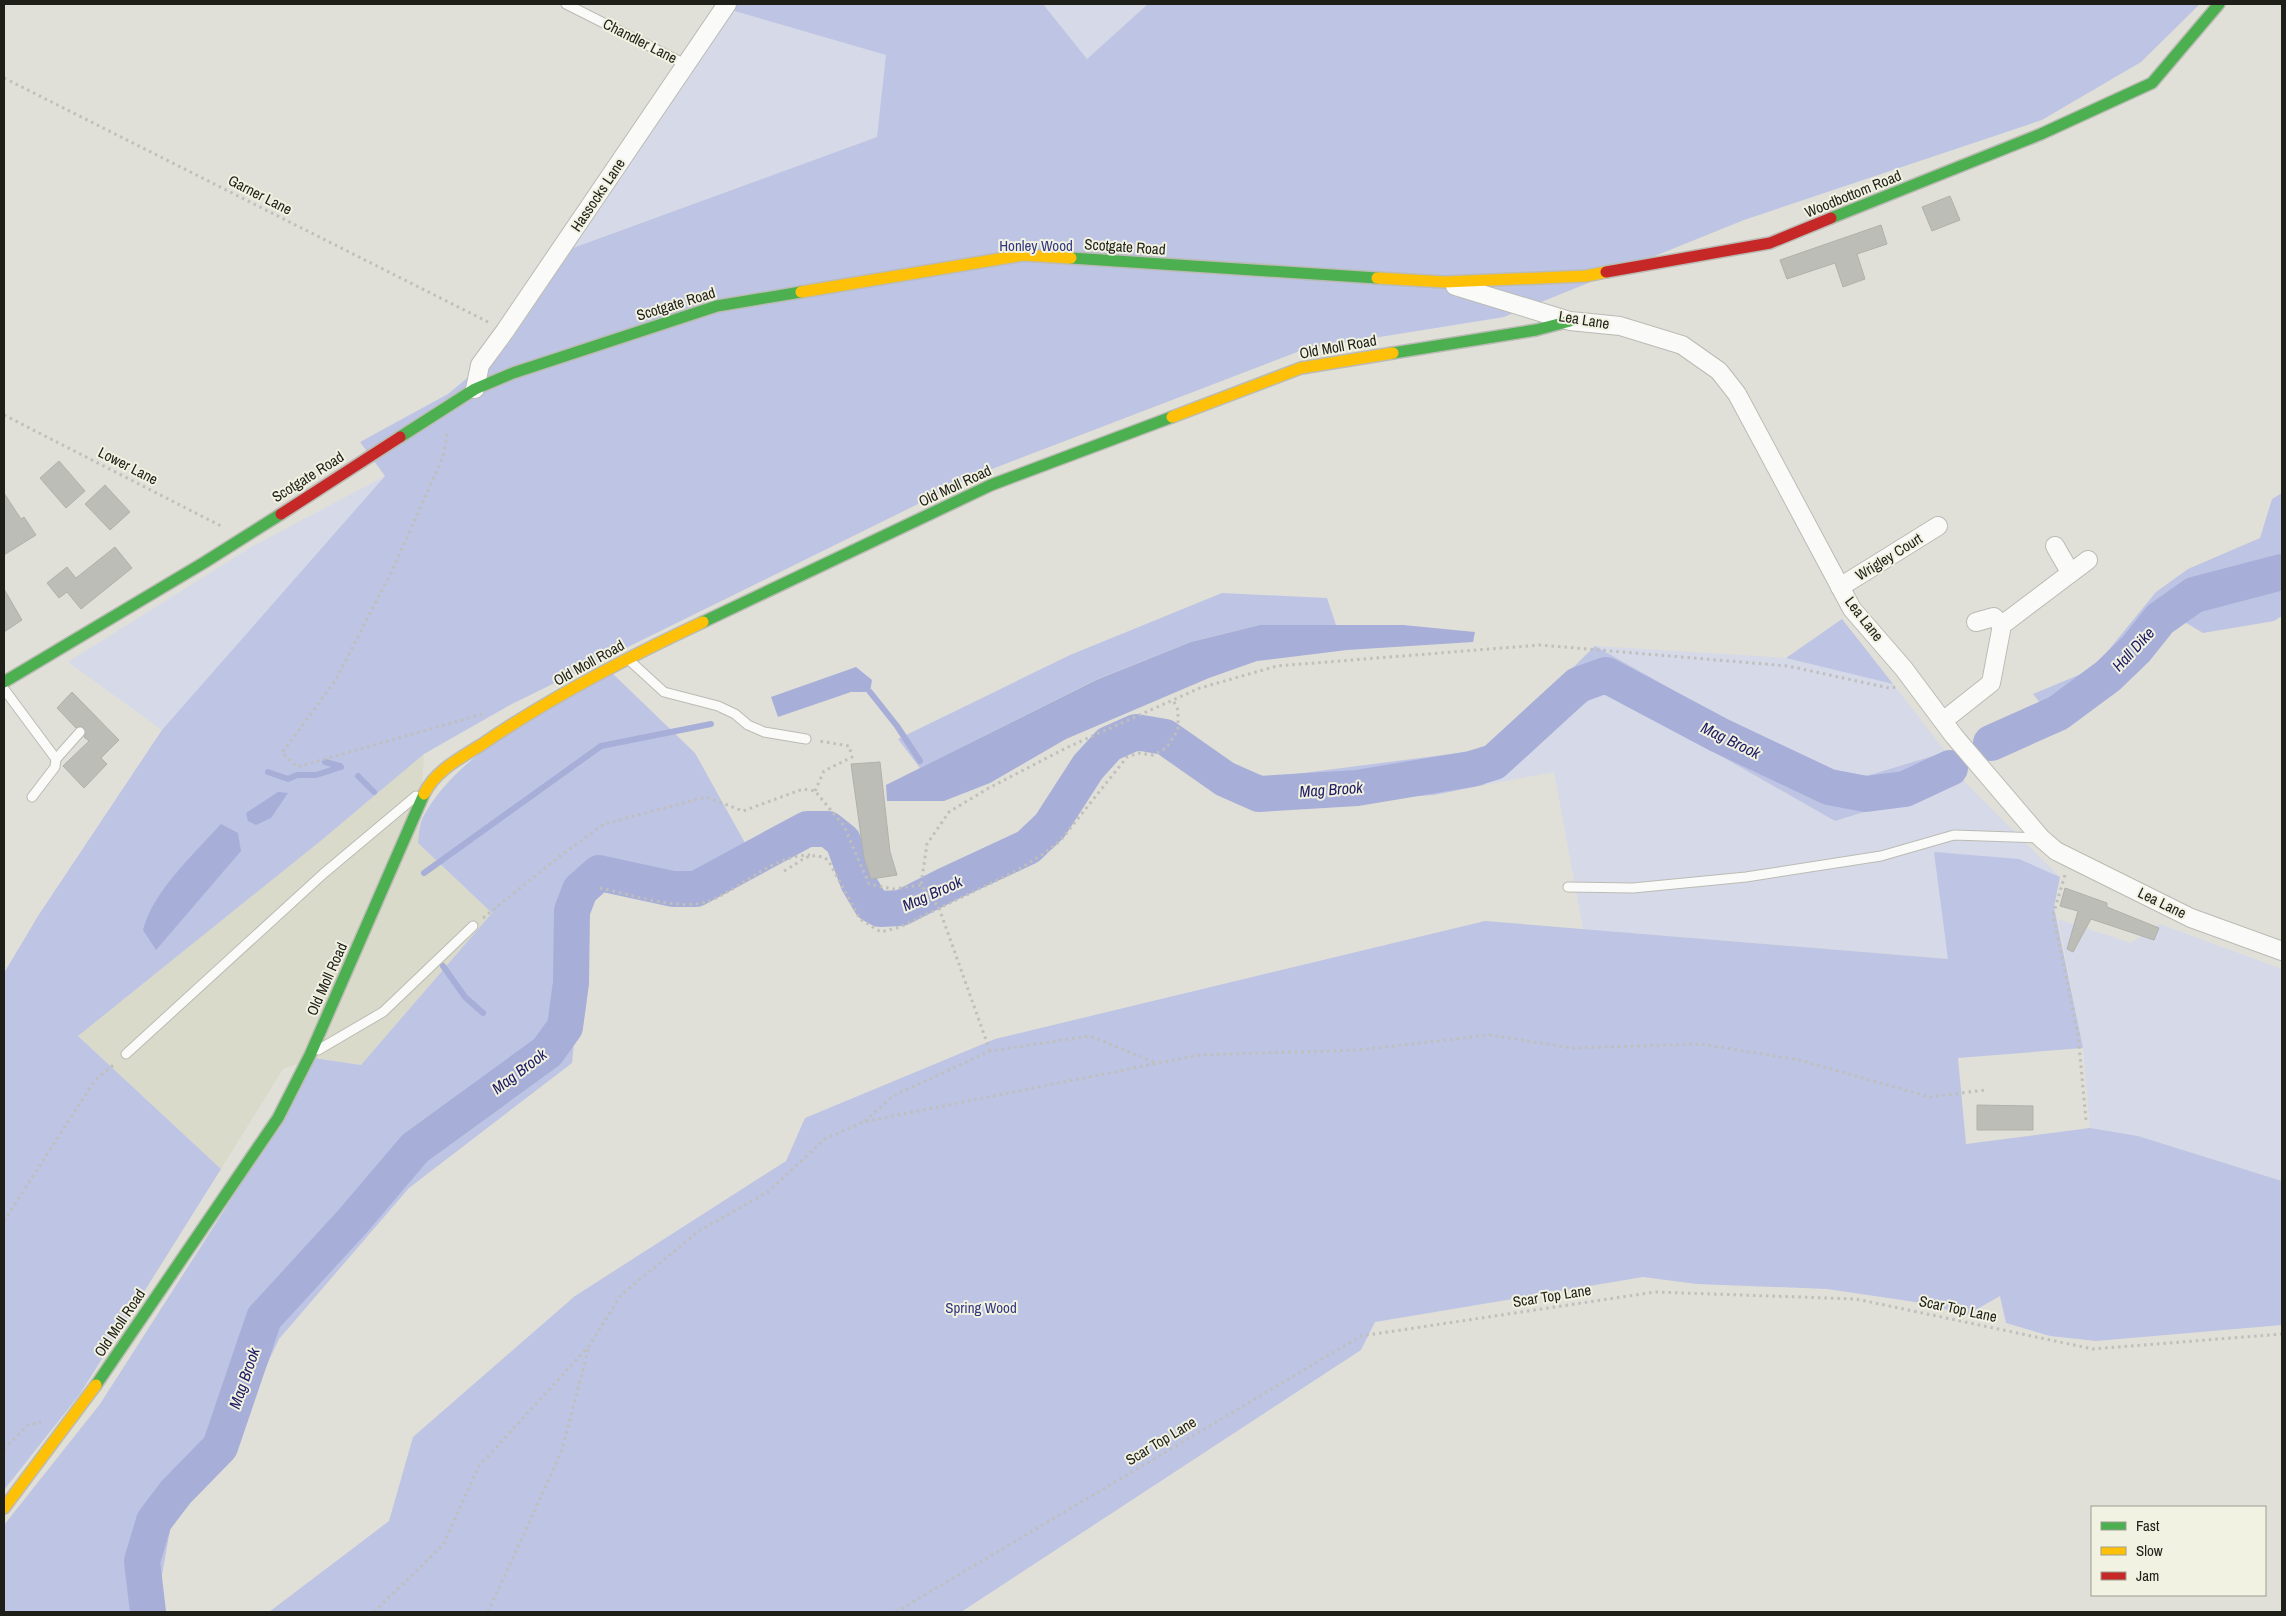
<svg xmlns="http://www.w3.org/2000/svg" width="2286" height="1616" font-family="'Archivo Narrow',sans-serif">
	<rect width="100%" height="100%" fill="#e0e0d8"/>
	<path fill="#d9dac9" d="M 424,754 L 418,843 L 492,913 L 361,1065 L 314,1058 L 283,1069 L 221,1169 L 78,1036 L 323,839 Z"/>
	<g fill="#d6d9e8">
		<path d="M 1043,4 L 1148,4 L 1087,59 Z"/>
		<path d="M 731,10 L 887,55 L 877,137 L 573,248 Z"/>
		<path d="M 385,476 L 162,730 L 68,662 L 251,547 Z"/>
		<path d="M 1595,646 L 1786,658 L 1893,684 L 1946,752 L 1840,784 Z"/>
		<path d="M 1602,689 L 1835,821 L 1964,781 L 2060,877 L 2019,859 L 1948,959 L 1583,929 L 1554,772 L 1484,785 Z"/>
		<path d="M 2058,919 L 2131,943 L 2160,924 L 2282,969 L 2282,1181 L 2138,1136 L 2090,1128 L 2083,1048 Z"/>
	</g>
	<g fill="#bec4e4">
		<path d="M 734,4 L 1043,4 L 1087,59 L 1148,4 L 2200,4 L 2141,62 L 2042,120 L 1744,220 L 1504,317 L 1305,349 L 979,474 L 510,705 L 424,754 L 323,839 L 78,1036 L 221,1169 L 80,1394 L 4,1490 L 4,973 L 38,916 L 162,730 L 385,476 L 360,442 L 448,394 L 508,344 L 573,248 L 877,137 L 886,55 L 731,10 Z"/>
		<path d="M 2282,493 L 2282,616 L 2274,621 L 2203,633 L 2178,618 L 2111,689 L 2058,725 L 2033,694 L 2093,669 L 2156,592 L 2188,569 L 2260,538 L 2272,499 Z"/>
		<path d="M 1222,593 L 1327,598 L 1336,625 L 1260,625 L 1191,642 L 1095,680 L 920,768 L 898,739 L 1070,655 Z"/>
		<path d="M 1842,619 L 1893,684 L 1786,658 Z"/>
		<path d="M 1595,646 L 1840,784 L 1946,752 L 1964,781 L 1835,821 L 1603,689 L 1484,785 L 1434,795 L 1245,807 L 1240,781 L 1490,749 Z"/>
		<path d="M 611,672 L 695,753 L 759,868 L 701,896 L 675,897 L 599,883 L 589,891 L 572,1063 L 409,1188 L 279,1339 L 223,1459 L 174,1508 L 160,1586 L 160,1612 L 4,1612 L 4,1525 L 100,1404 L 291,1106 L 314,1058 L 361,1065 L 492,913 L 418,843 C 419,835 419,824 423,817 C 458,751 549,709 611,672 Z"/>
		<path d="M 1934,852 L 2019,859 L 2060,877 L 2054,907 L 2083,1048 L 1958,1058 L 1966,1144 L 2090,1128 L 2138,1136 L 2282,1181 L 2282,1325 L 2096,1341 L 2050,1336 L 2006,1323 L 2000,1296 L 1967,1315 L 1922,1303 L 1827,1289 L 1697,1284 L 1643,1277 L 1375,1322 L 1361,1350 L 961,1612 L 269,1612 L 389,1521 L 413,1437 L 575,1296 L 786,1161 L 805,1118 L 995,1039 L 1485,921 L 1948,959 Z"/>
	</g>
	<g fill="#a7aed8">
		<path d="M 1260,625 L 1403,625 L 1475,632 L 1473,642 L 1347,650 L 1257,661 L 1209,678 L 1066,739 L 990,783 L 944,801 L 887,801 L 886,785 L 1096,680 L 1191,642 Z"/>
		<path d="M 856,667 L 872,680 L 870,692 L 851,692 L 778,717 L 771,697 Z"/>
		<path d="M 278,792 L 288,793 L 271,818 L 256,825 L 248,821 L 246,813 Z"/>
		<path d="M 221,824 L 238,833 L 241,851 L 156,950 L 143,930 C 153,891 194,854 221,824 Z"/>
	</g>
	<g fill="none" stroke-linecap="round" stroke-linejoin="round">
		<g stroke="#a7aed8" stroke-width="6">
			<path d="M 870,692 L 897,726 L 920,761"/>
			<path d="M 325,762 L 340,766"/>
			<path d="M 268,772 L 288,779 L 297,775 L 316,775 L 341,767"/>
			<path d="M 358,776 L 374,792"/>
			<path d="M 424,873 L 601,746 L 711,724"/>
			<path d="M 443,966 L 465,997 L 483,1013"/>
		</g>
		<g stroke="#a7aed8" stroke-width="36">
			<path d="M 1991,743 L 2058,713 L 2108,676 L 2136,649 L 2160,619 L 2194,595 L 2282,572"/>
			<path d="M 148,1612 L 142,1561 L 154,1521 L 176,1492 L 220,1447 L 264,1318 L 352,1222 L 415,1148 L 547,1052 L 565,1027 L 571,983 L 572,911 L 580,890 L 599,873 L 673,889 L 696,889 L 807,829 L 828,829 L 843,841 L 858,882 L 871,904 L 880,909 L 901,908 L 946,885 L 1028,847 L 1050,826 L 1088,767 L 1109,744 L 1136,732 L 1165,737 L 1225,779 L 1259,794 L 1357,788 L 1471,769 L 1494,762 L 1578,685 L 1606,675 L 1719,735 L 1829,787 L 1866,794 L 1905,789 L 1950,768"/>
		</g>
	</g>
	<g fill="#bdbdb7" stroke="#b1b1ab">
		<path d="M 1950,196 L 1960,220 L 1932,231 L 1922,207 Z"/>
		<path d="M 1881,225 L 1887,244 L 1857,254 L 1865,279 L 1843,287 L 1835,263 L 1787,279 L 1780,260 Z"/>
		<path d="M 59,461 L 85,491 L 66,508 L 40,478 Z"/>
		<path d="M 105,485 L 130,512 L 110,530 L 85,504 Z"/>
		<path d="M 4,493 L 21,519 L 24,517 L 36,535 L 4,555 Z"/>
		<path d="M 115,547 L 132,568 L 81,609 L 67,592 L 59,598 L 47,583 L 67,567 L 76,578 Z"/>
		<path d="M 4,589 L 22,620 L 4,632 Z"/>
		<path d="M 72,692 L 119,740 L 101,758 L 107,764 L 84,788 L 63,766 L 89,741 L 84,737 L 86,733 L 84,728 L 81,726 L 76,728 L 57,708 Z"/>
		<path d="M 880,762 L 890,852 L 897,875 L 871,879 L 864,858 L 851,764 Z"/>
		<path d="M 2065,888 L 2107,903 L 2107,907 L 2159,928 L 2154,940 L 2091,919 L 2073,952 L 2067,949 L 2078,911 L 2060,906 Z"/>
		<path d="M 1977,1105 L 2033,1106 L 2033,1130 L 1977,1130 Z"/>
	</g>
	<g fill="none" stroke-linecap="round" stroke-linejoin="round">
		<g stroke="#bbbbb5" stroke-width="11">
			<g id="lane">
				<path d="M 566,4 L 687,65"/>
				<path d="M 629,660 L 664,692 L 718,706 L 735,714 L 748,725 L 764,732 L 806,739"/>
				<path d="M 4,689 L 56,759"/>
				<path d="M 32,797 L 55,767 L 56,759 L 80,732"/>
				<path d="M 1568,887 L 1633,888 L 1746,877 L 1881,856 L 1954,835 L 2041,838"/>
				<path d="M 318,1050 L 383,1012 L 473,926"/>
				<path d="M 126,1054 L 323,874 L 416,796"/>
			</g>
		</g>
		<g stroke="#bbbbb5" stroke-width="20">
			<g id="street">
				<path d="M 1455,286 L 1570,321 L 1620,326 L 1682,345 L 1719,371 L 1737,394 L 1852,609 L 1904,669 L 1954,736 L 2041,838 L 2056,851 L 2191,918 L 2282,951"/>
				<path d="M 475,389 L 480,365 L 505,331 L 727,4"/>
				<path d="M 2055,546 L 2070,572"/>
				<path d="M 1840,587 L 1938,526"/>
				<path d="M 1976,622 L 1994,617 L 2002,625"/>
				<path d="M 1943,721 L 1991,683 L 2002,625 L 2088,560"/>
			</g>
		</g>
		<g stroke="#bbbbb5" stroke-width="14">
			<g id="fast">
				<path d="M 1831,218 L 2041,134 L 2152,83 L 2219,4"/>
				<path d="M 1071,258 L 1377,278"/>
				<path d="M 1393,353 L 1536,330 L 1570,321"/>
				<path d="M 400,437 L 475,389 L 513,373 L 717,306 L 801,292"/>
				<path d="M 703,622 L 991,485 L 1172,417"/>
				<path d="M 4,682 L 205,562 L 281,514"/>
				<path d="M 96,1385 L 278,1118 L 310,1055 L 424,794"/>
			</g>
		</g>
		<g stroke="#bbbbb5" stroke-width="14">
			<g id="slow">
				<path d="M 1377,278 L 1445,282 L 1586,276 L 1606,272"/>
				<path d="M 801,292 L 1023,255 L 1071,258"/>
				<path d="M 1172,417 L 1301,368 L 1393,353"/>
				<path d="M 424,794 C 435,771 460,758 481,745 C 551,697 626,658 703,622"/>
				<path d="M 4,1508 L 96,1385"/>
			</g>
		</g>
		<g stroke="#bbbbb5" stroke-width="14">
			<g id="jam">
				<path d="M 1606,272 L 1770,243 L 1831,218"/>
				<path d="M 281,514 L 400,437"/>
			</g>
		</g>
		<g stroke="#bfbfbc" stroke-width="3" stroke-dasharray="2.5 4" stroke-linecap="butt">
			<path d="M 4,78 L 490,323"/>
			<path d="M 4,415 L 221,526"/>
			<path d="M 447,434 L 443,457 L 392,571 L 335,681 L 282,753 L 297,767 L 486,713"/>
			<path d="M 815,791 L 824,771 L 852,757 L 849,746 L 819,741"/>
			<path d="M 784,871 C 801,862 809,849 828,860 L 860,919 L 881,932 L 900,927 L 1016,871 L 1046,852 L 1060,841 L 1127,757 L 1139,753 L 1153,755 L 1166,748 L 1178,730 L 1178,710 L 1173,700"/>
			<path d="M 2065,875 L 2053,915 L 2078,1034 L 2086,1120"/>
			<path d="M 600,888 C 630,894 680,912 709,901 C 742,888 773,855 810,855"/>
			<path d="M 483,918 L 560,856 L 604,824 L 706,797 L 743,811 L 803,789 L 815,791 L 844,826 L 869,884 L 893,889 L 921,885"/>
			<path d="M 990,1051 L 939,908 L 921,885 L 927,844 L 949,812 L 987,789 L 1068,747 L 1173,700 L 1200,688 L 1277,666 L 1540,645 L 1788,666 L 1889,688 L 1896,687"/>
			<path d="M 865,1121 L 893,1096 L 990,1051 L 1090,1036 L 1156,1063"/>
			<path d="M 4,1221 L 95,1080 L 116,1063"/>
			<path d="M 4,1449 L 28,1425 L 41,1422"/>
			<path d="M 374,1612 L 443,1545 L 479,1466 L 589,1346 L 621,1295 L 699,1231 L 768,1192 L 825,1139 L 863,1122 L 1199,1055 L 1358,1050 L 1490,1035 L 1572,1048 L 1701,1044 L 1799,1060 L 1930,1097 L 1985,1090"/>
			<path d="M 488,1612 L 561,1453 L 589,1347"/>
			<path d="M 896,1612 L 1361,1336 L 1655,1292 L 1856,1299 L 2093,1349 L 2282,1334"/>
		</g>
		<use href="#lane" stroke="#fafaf9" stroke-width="9"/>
		<use href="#street" stroke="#fafaf9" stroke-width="18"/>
		<use href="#fast" stroke="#4caf50" stroke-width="11"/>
		<use href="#slow" stroke="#ffc107" stroke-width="11"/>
		<use href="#jam" stroke="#c62828" stroke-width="11"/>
	</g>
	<g text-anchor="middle" stroke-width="4" stroke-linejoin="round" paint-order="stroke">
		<g font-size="15" fill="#1f1f19" stroke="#f1f2e1">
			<text transform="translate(640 41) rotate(27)" y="5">Chandler Lane</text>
			<text transform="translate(1853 194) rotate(-22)" y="5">Woodbottom Road</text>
			<text transform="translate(260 195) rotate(27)" y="5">Garner Lane</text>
			<text transform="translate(598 195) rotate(-56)" y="5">Hassocks Lane</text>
			<text transform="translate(1125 247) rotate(4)" y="5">Scotgate Road</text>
			<text transform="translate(676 304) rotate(-17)" y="5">Scotgate Road</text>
			<text transform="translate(1584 320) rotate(9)" y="5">Lea Lane</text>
			<text transform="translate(1338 347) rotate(-10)" y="5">Old Moll Road</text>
			<text transform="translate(128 466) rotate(27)" y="5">Lower Lane</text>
			<text transform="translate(308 477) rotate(-32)" y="5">Scotgate Road</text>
			<text transform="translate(955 486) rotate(-25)" y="5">Old Moll Road</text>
			<text transform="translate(1889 557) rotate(-32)" y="5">Wrigley Court</text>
			<text transform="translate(1864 619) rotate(52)" y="5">Lea Lane</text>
			<text transform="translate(589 663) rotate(-29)" y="5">Old Moll Road</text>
			<text transform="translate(2162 903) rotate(26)" y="5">Lea Lane</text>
			<text transform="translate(327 979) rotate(-66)" y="5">Old Moll Road</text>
			<text transform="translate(1552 1296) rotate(-9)" y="5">Scar Top Lane</text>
			<text transform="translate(1958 1309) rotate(12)" y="5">Scar Top Lane</text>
			<text transform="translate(120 1323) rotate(-56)" y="5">Old Moll Road</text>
			<text transform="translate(1161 1441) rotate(-31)" y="5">Scar Top Lane</text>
		</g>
		<g font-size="15" fill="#333781" stroke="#f1f2e1">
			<text x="1036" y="251">Honley Wood</text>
			<text x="981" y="1313">Spring Wood</text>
		</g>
		<g font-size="16" font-style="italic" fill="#1e1b64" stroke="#f1f2e1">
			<text transform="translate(2133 649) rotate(-47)" y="6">Hall Dike</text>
			<text transform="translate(1731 740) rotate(26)" y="6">Mag Brook</text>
			<text transform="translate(1331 789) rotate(-4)" y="6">Mag Brook</text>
			<text transform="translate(932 893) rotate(-24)" y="6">Mag Brook</text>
			<text transform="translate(519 1071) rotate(-37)" y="6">Mag Brook</text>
			<text transform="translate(244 1378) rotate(-71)" y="6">Mag Brook</text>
		</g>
	</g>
	<rect width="2286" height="1616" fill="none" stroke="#1f1f19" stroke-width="10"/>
	<rect x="2091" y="1506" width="175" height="90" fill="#f1f2e1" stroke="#9d9e91"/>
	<rect x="2101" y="1522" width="25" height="8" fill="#4caf50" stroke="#9d9e91"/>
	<text x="2136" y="1531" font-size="15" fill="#1f1f19">Fast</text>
	<rect x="2101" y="1547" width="25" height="8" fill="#ffc107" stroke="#9d9e91"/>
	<text x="2136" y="1556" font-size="15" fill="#1f1f19">Slow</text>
	<rect x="2101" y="1572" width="25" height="8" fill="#c62828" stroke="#9d9e91"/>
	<text x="2136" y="1581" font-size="15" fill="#1f1f19">Jam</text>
</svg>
